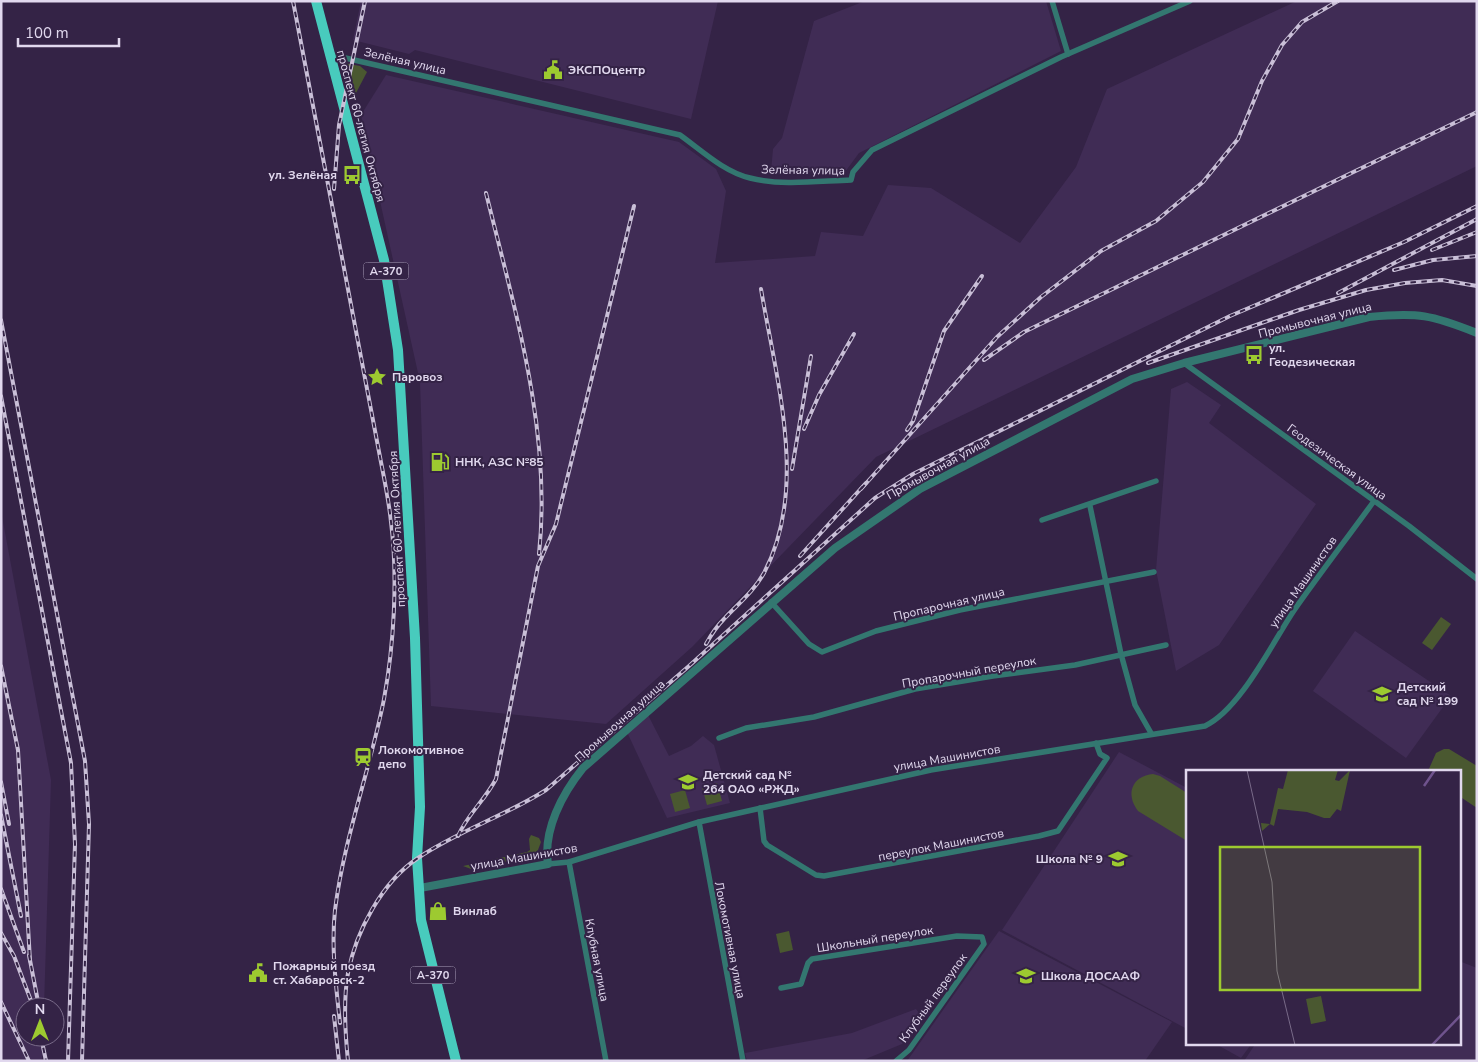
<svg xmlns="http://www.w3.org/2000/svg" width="1478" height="1062" font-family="'Nunito Sans',sans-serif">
	<rect width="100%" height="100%" fill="#342346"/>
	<g fill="#402c55">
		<path d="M 361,1 L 718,1 L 691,119 L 415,50 L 409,54 L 353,40 Z"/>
		<path d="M 865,1 L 1046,1 L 1061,51 L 859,153 L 845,172 L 771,172 L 773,149 L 782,138 L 814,21 Z"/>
		<path d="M 1297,1 L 1477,1 L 1477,166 L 876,457 L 692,647 L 606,724 L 431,706 L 420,382 L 361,115 L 386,75 L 679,142 L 716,169 L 726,191 L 715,263 L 815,256 L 821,232 L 863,236 L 888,185 L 931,188 L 1020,243 L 1076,167 L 1107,89 Z"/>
		<path d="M 1187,382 L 1221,405 L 1209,423 L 1316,504 L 1219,645 L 1176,671 L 1156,570 L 1171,389 Z"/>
		<path d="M 1,511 L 51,780 L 44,1007 L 25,1007 L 25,1037 L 43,1037 L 42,1061 L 1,1061 Z"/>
		<path d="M 1355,631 L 1451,696 L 1406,758 L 1313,691 Z"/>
		<path d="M 648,715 L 669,756 L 691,746 L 703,736 L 714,745 L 730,803 L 667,818 L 627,732 Z"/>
		<path d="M 1119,752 L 1187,788 L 1187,1029 L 1002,930 Z"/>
		<path d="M 999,931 L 1172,1022 L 1145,1061 L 907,1061 Z"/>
		<path d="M 1459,961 L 1477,968 L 1477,1061 L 1244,1061 L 1256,1043 L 1459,1043 Z"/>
		<path d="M 916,1009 L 923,1019 L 902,1044 L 861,1061 L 747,1061 L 745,1053 L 852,1033 Z"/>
		<path d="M 1214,1043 L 1252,1043 L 1241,1058 Z"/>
	</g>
	<g fill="#4a5830">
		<path d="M 343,63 L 360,66 L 367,72 L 356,93 L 348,92 L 341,68 Z"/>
		<path d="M 1441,617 L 1451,624 L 1432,650 L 1422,643 Z"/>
		<path d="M 1444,749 L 1449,749 L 1477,766 L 1477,808 L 1459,796 L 1459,771 L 1428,771 L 1436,753 Z"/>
		<path d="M 1153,774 L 1160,776 L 1187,793 L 1187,841 L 1138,811 C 1125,794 1132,776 1153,774 Z"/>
		<path d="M 717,783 L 722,801 L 707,805 L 702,787 Z"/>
		<path d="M 685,790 L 690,808 L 675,812 L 670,794 Z"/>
		<path d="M 531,835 L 539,838 L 541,842 L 538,850 L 531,856 L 471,869 L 463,866 L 527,852 L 530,850 L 529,839 Z"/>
		<path d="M 789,931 L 793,950 L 780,953 L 776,934 Z"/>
	</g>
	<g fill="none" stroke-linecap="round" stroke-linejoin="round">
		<g stroke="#337770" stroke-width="5.5">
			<path d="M 1052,1 L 1068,54"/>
			<path d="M 328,54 L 680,135 C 701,150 724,172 750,178 C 781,186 819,181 851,180 L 853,172 L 872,150 L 1061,57 L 1190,1"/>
			<path d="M 1184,363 L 1409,526 L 1477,579"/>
			<path d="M 1090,506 L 1121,654 L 1135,705 L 1151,733"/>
			<path d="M 1042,520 L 1156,481"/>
			<path d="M 771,602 L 809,644 L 822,652 L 876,631 L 960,610 L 1154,572"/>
			<path d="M 719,738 L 746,728 L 814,717 L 915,689 L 993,676 L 1075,665 L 1166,645"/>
			<path d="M 760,808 L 764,841 L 767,845 L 816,875 L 824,876 L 1039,836 L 1058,831 L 1107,758 L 1100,754 L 1096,743"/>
			<path d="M 699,822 L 743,1061"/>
			<path d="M 569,862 L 606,1061"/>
			<path d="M 548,864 L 569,862 L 699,822 L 931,770 L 1205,726 C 1241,709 1273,641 1295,609 C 1321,572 1348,537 1374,501"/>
			<path d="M 781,988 L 801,984 L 808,963 L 812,959 L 957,936 L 982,937 L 984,944 L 909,1050 L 896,1061"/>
		</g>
		<path stroke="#337770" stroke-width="8" d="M 420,888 L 548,864 C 543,830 562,794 583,768 L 835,548 L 920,489 L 1132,379 L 1184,363 L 1369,317 C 1418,312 1432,315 1477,333"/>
		<path stroke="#48cbbd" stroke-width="10" d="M 316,1 L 384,260 L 398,350 L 415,638 L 420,807 L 417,858 L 421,920 L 456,1061"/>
		<g stroke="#c9bfd7" stroke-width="4">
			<g id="rail">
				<path d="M 293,1 L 381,462 C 385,482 389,502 391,522 C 398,577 394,645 384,699 C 370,770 344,838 335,910 C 331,947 336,986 340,1023"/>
				<path d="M 334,189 L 339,125 L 365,1"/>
				<path d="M 486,193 C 515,311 552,432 539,554"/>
				<path d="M 1432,250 L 1477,232"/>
				<path d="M 1394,270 L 1433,260 L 1477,256"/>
				<path d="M 1338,293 L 1477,219"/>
				<path d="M 1,320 L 85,761 L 89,824 L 82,1061"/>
				<path d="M 984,360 L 1024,332 L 1477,112"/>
				<path d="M 1148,363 L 1299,310 L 1366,290 L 1405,283 L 1442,280 L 1477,286"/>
				<path d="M 1,396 L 71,763 L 75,844 L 68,1061"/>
				<path d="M 804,429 L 819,395 L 854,334"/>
				<path d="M 907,430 L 913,421 L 944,331 L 982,276"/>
				<path d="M 792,469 L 811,356"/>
				<path d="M 861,489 L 997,337 L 1041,297 L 1101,251 L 1156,221 L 1203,182 L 1238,139 L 1262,81 L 1282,45 L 1302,22 L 1338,1"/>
				<path d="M 800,556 L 866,483"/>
				<path d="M 706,644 C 711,635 717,626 724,619 C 738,604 754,591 764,573 C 809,488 776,379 761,289"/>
				<path d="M 1,666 L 18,750 L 30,961"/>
				<path d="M 1,782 L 9,824"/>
				<path d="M 1,815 L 21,916"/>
				<path d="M 458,836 C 467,815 485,800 496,779 L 538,566 L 556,524 L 634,206"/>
				<path d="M 1,889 L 24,952"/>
				<path d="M 1,933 L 14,956 L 33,1006"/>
				<path d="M 29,955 L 39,1007"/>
				<path d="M 1,1002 L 29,1061"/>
				<path d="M 334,1016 L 339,1061"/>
				<path d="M 41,1037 L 46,1061"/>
				<path d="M 348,1061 C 345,1032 343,1001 348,973 C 356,931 382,882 418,858 C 458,831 505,816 546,790 L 689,666 L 875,498 L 913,474 L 1230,316 L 1404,242 L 1477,206"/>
			</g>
		</g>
		<use href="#rail" stroke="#342346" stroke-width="2" stroke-dasharray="5.5" stroke-linecap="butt"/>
	</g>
	<defs>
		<g id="civic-bare" transform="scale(1.5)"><path d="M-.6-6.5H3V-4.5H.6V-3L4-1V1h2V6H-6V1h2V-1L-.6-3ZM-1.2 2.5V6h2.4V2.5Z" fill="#9dca30" stroke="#342346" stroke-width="2.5" paint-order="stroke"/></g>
		<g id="bus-bare" transform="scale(1.5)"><path d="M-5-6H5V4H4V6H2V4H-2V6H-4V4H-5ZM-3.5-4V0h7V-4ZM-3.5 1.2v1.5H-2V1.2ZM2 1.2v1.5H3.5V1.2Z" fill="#9dca30" stroke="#342346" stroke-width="2.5" paint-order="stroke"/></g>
		<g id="sight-bare" transform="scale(1.5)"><path d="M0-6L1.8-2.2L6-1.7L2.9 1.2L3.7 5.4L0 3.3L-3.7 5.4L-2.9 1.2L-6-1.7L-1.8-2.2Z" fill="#9dca30" stroke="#342346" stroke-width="2.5" paint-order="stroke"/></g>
		<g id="fuel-bare" transform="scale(1.5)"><path d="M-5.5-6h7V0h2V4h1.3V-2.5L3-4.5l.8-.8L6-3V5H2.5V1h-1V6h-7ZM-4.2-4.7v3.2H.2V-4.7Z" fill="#9dca30" stroke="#342346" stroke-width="2.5" paint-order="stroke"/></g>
		<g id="school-bare" transform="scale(1.5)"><path d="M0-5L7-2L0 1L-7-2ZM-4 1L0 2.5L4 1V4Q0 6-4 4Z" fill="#9dca30" stroke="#342346" stroke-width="2.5" paint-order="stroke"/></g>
		<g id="station-bare" transform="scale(1.5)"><path d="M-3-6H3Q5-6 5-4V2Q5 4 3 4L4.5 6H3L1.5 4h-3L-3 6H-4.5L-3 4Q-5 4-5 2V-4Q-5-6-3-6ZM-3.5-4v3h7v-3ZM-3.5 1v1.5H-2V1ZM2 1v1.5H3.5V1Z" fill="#9dca30" stroke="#342346" stroke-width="2.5" paint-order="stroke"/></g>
		<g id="shop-bare" transform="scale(1.5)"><path d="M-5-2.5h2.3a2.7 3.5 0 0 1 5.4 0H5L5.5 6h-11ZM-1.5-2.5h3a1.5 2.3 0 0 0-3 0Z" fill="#9dca30" stroke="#342346" stroke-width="2.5" paint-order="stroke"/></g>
		<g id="university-bare" transform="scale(1.5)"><path d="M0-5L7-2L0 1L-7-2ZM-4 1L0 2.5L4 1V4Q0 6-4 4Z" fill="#9dca30" stroke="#342346" stroke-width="2.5" paint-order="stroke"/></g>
	</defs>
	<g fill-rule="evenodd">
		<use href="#civic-bare" x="553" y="70"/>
		<use href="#bus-bare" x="352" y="175"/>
		<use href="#bus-bare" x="1254" y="355"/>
		<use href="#sight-bare" x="377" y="377"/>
		<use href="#fuel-bare" x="440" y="462"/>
		<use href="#school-bare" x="1382" y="694"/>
		<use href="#station-bare" x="363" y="757"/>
		<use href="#school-bare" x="688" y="782"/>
		<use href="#school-bare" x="1118" y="859"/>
		<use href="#shop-bare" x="438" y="911"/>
		<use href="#civic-bare" x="258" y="973"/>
		<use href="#university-bare" x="1026" y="976"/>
	</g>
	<g text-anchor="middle" stroke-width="4" stroke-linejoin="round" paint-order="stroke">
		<g fill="#342346" stroke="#ada2bc" stroke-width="1">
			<rect x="363.5" y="262.5" width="45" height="17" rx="4"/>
			<rect x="410.5" y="966.5" width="45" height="17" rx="4"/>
		</g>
		<g font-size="11" font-weight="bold" fill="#e1d8ee">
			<text x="386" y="275">А-370</text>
			<text x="433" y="979">А-370</text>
		</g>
		<g font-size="12" fill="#e1d8ee" stroke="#342346">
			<text transform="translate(405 61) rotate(13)" y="4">Зелёная улица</text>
			<text transform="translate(361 126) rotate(75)" y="4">проспект 60-летия Октября</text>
			<text transform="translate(803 170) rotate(1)" y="4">Зелёная улица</text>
			<text transform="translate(1315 320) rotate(-14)" y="4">Промывочная улица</text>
			<text transform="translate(1337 462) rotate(36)" y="4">Геодезическая улица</text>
			<text transform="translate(938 468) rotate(-29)" y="4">Промывочная улица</text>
			<text transform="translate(397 529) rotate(-93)" y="4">проспект 60-летия Октября</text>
			<text transform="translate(1303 582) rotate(-55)" y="4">улица Машинистов</text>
			<text transform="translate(949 604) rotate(-13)" y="4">Пропарочная улица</text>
			<text transform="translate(969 672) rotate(-10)" y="4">Пропарочный переулок</text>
			<text transform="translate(620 721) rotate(-42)" y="4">Промывочная улица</text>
			<text transform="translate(947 758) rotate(-10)" y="4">улица Машинистов</text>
			<text transform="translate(941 845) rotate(-11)" y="4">переулок Машинистов</text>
			<text transform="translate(524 857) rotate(-10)" y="4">улица Машинистов</text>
			<text transform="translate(875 939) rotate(-9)" y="4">Школьный переулок</text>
			<text transform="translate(730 940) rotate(79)" y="4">Локомотивная улица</text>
			<text transform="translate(597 960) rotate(79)" y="4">Клубная улица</text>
			<text transform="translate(933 998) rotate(-54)" y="4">Клубный переулок</text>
		</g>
		<g font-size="12" font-weight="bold" fill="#e1d8ee" stroke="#342346" text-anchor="start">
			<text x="568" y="74">ЭКСПОцентр</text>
			<text x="337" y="179" text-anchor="end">ул. Зелёная</text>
			<text x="1269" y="352">ул.<tspan x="1269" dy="14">Геодезическая</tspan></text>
			<text x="392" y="381">Паровоз</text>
			<text x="455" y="466">ННК, АЗС №85</text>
			<text x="1397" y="691">Детский<tspan x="1397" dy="14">сад № 199</tspan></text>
			<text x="378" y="754">Локомотивное<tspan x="378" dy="14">депо</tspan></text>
			<text x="703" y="779">Детский сад №<tspan x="703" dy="14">264 ОАО «РЖД»</tspan></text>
			<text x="1103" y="863" text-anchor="end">Школа № 9</text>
			<text x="453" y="915">Винлаб</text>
			<text x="273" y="970">Пожарный поезд<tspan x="273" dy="14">ст. Хабаровск-2</tspan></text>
			<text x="1041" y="980">Школа ДОСААФ</text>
		</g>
	</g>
	<g transform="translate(1186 770)">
		<rect width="275" height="275" fill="#342346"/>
		<path d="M 102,0 L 152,0 L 149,10 L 153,11 L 164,0 L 155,41 L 151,39 L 144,48 L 138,48 L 121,42 L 92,39 L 88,56 L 84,54 L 76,61 L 75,53 L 84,54 L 92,18 L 97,19 ZM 135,226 L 140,251 L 125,254 L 120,229 Z" fill="#4a5830"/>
		<path fill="none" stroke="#6f538d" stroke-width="2.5" d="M 238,16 L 249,0M 246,275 L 275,245"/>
		<path fill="none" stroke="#796b89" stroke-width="1" d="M 61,0 L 86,112 L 91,201 L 109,275"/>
		<path fill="#9dca30" fill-opacity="0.15" stroke="#9dca30" stroke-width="2.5" d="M 34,77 L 234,77 L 234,220 L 34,220 Z"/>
		<rect width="275" height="275" fill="none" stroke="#e1d8ee" stroke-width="2.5"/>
	</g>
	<rect width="1478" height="1062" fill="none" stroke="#e1d8ee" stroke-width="5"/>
	<g transform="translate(40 1022)"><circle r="24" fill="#342346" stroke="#796b89"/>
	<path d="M0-4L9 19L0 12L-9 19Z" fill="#9dca30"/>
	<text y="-8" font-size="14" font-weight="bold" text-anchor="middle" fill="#e1d8ee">N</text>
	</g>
	<path d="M18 38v8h101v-8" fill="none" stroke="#e1d8ee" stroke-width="2.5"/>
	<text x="25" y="38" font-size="15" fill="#e1d8ee" stroke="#342346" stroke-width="4" paint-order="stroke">100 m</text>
</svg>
